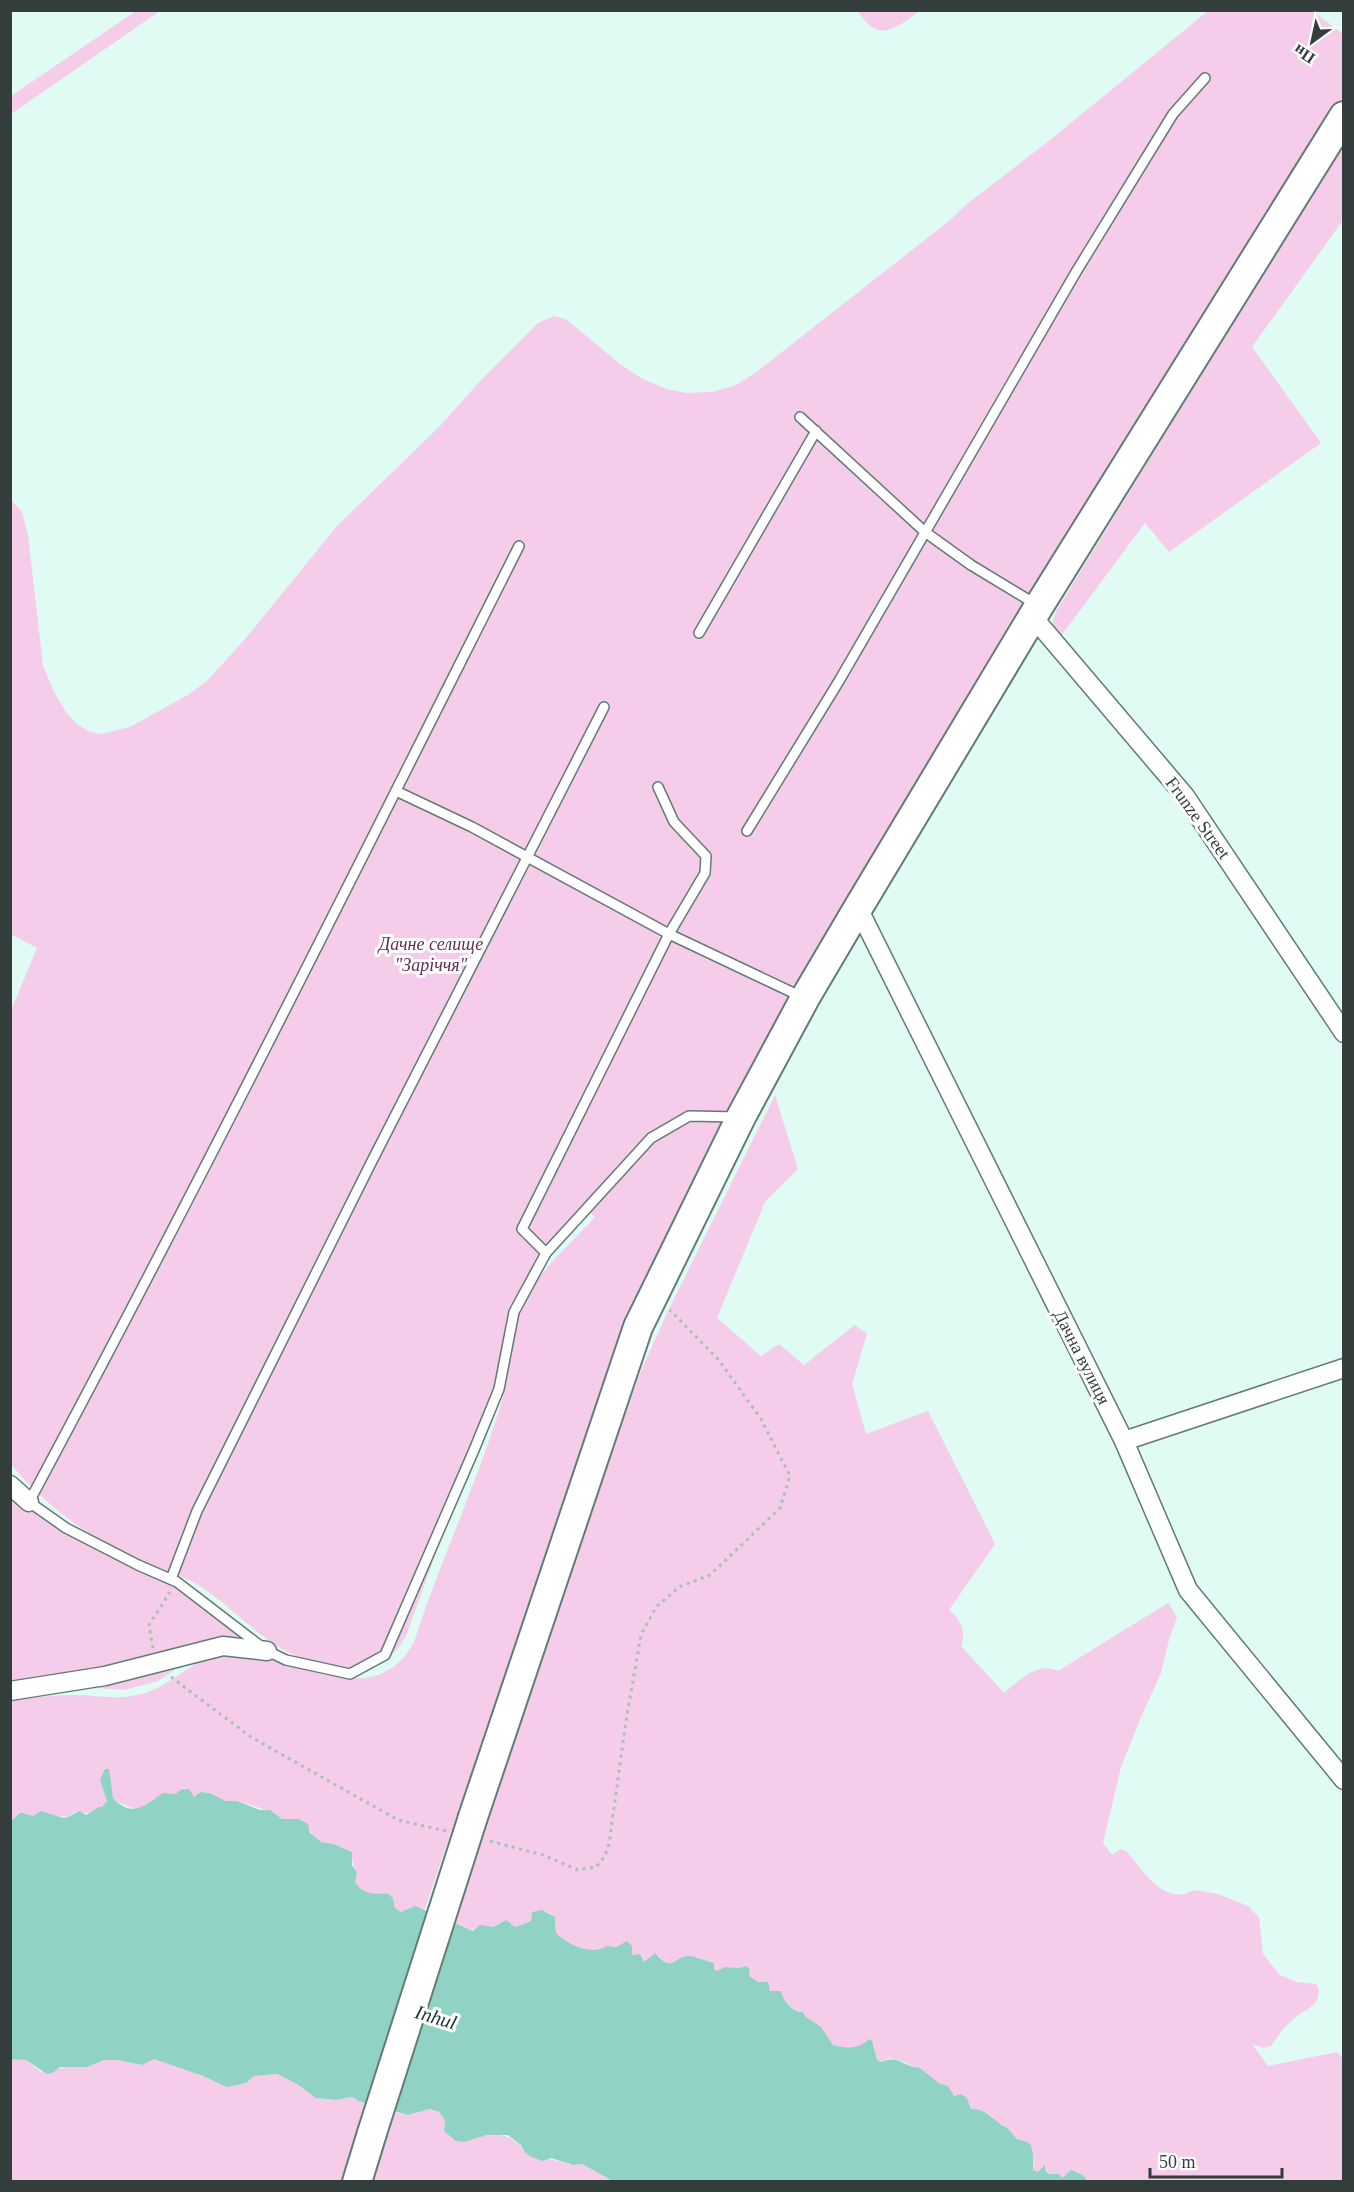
<svg xmlns="http://www.w3.org/2000/svg" width="1354" height="2192" font-family="'Times New Roman',serif">
	<rect width="100%" height="100%" fill="#dffbf4"/>
	<g fill="#f5cce9">
		<path d="M 136,11 L 160,11 L 11,114 L 11,96 Z"/>
		<path d="M 858,11 L 919,11 C 895,30 877,43 858,11 Z"/>
		<path d="M 1208,11 L 1313,11 L 1343,34 L 1343,99 L 1024,618 L 841,919 L 575,1472 L 424,1911 L 415,1906 L 401,1912 L 395,1908 L 393,1899 C 390,1898 384,1893 380,1893 C 366,1892 365,1897 355,1882 C 357,1871 352,1860 349,1850 L 321,1842 L 313,1837 L 309,1828 L 282,1819 L 273,1812 L 237,1801 L 226,1801 L 210,1793 L 205,1792 L 194,1797 L 186,1788 L 180,1789 L 178,1794 L 152,1800 L 145,1807 L 135,1809 L 117,1802 L 113,1798 L 111,1790 L 100,1780 L 107,1801 L 105,1805 C 92,1811 91,1815 75,1812 C 66,1820 52,1816 41,1811 L 33,1816 L 19,1812 L 11,1822 L 11,1700 C 30,1699 50,1695 70,1695 C 95,1694 115,1701 142,1694 C 169,1687 194,1659 218,1655 C 284,1647 372,1720 414,1642 C 441,1558 480,1478 504,1393 C 512,1364 508,1331 522,1304 C 540,1270 569,1245 595,1217 L 585,1208 L 539,1259 L 512,1304 L 502,1342 L 495,1390 L 406,1636 C 387,1668 368,1672 334,1665 C 320,1662 306,1661 294,1655 C 259,1639 234,1609 203,1588 C 184,1575 160,1570 140,1561 C 92,1540 43,1504 10,1463 L 10,1013 L 37,948 L 11,934 L 10,499 L 22,512 L 28,535 L 43,666 L 54,692 L 66,712 L 77,724 L 90,732 L 102,734 L 130,727 L 188,695 L 207,681 L 246,638 L 337,526 L 440,426 L 481,380 L 538,323 L 554,316 L 567,320 L 620,364 L 641,378 L 666,389 L 686,393 L 712,392 L 734,386 L 754,374 L 949,221 L 966,205 L 1050,140 Z"/>
		<path d="M 1343,145 L 1343,220 L 1252,347 L 1321,443 L 1169,552 L 1145,523 L 1061,636 L 1052,625 L 1055,613 Z"/>
		<path d="M 775,1095 L 798,1169 L 765,1202 L 717,1318 L 761,1356 L 779,1344 L 804,1365 L 855,1325 L 867,1334 L 852,1384 L 866,1434 L 928,1411 L 995,1544 L 949,1610 C 960,1618 967,1633 961,1646 L 1004,1693 C 1019,1681 1037,1661 1058,1671 L 1168,1603 L 1177,1617 L 1169,1640 L 1161,1673 L 1141,1717 L 1121,1767 L 1103,1843 L 1112,1855 L 1121,1849 L 1127,1852 C 1144,1871 1164,1907 1194,1890 L 1218,1894 L 1248,1906 L 1259,1917 L 1263,1954 L 1280,1975 L 1296,1982 L 1316,1984 L 1319,1989 L 1317,2000 L 1310,2008 L 1298,2015 L 1283,2029 L 1271,2046 L 1263,2048 L 1252,2044 L 1268,2066 L 1337,2052 L 1343,2059 L 1343,2181 L 1087,2182 L 1083,2175 L 1071,2170 L 1062,2178 L 1046,2172 L 1047,2166 L 1038,2172 L 1035,2171 L 1033,2169 L 1035,2162 L 1031,2156 L 1032,2150 L 1030,2144 L 1014,2137 L 1008,2128 L 998,2123 L 990,2115 L 985,2112 L 971,2109 L 970,2104 L 952,2094 L 948,2086 L 939,2083 L 920,2068 L 915,2068 L 905,2062 L 890,2058 L 879,2062 L 875,2057 L 873,2044 L 867,2040 L 862,2046 L 846,2049 L 833,2045 L 821,2027 L 806,2017 L 804,2012 C 794,2012 783,2001 781,1991 L 770,1991 L 749,1976 L 750,1970 L 743,1966 L 739,1968 L 725,1967 L 717,1972 L 714,1969 L 714,1963 C 707,1961 696,1956 690,1957 C 675,1958 672,1971 658,1956 L 644,1962 L 640,1955 L 632,1955 L 631,1946 L 627,1941 C 620,1945 617,1947 609,1947 C 605,1946 601,1951 596,1951 C 582,1951 566,1942 556,1933 C 555,1930 556,1926 556,1923 C 555,1911 541,1910 532,1912 L 531,1921 L 515,1927 L 505,1920 C 484,1932 474,1933 452,1923 L 549,1632 L 640,1373 L 667,1313 Z"/>
		<path d="M 10,1477 L 41,1508 L 67,1527 L 199,1593 L 245,1631 L 250,1649 L 182,1665 L 158,1681 L 125,1690 L 82,1687 L 11,1693 Z"/>
		<path d="M 15,2058 L 26,2060 L 41,2072 L 71,2066 L 87,2067 L 104,2060 L 118,2060 L 141,2065 L 154,2059 L 203,2076 L 221,2084 L 231,2086 L 246,2083 L 254,2076 L 277,2074 L 297,2084 L 316,2098 L 336,2100 L 352,2097 L 366,2103 L 342,2181 L 11,2181 L 10,2059 Z"/>
		<path d="M 430,2109 L 439,2112 L 445,2120 L 444,2131 L 464,2142 C 485,2133 512,2128 525,2153 L 573,2165 L 582,2164 L 613,2181 L 370,2182 L 392,2112 L 409,2115 Z"/>
	</g>
	<path fill="#90d3c4" d="M 105,1769 L 109,1769 L 113,1798 C 132,1819 145,1805 163,1793 L 176,1794 L 181,1789 L 189,1789 L 194,1797 L 201,1792 L 210,1793 L 226,1801 L 237,1801 L 260,1810 L 270,1810 L 282,1819 L 299,1819 L 308,1824 L 310,1833 L 321,1842 L 333,1844 L 352,1852 L 352,1865 L 357,1873 L 355,1882 C 365,1897 374,1892 389,1894 L 393,1899 L 395,1908 L 401,1912 L 415,1906 L 473,1931 L 480,1925 L 493,1927 L 506,1920 L 515,1927 L 531,1921 L 532,1912 L 542,1910 L 555,1917 L 556,1933 C 569,1945 591,1956 607,1946 L 616,1947 L 627,1941 L 632,1946 L 632,1955 L 640,1954 L 644,1962 L 655,1953 C 674,1975 673,1955 690,1956 C 697,1957 707,1961 714,1963 L 714,1969 L 717,1971 L 725,1967 L 739,1968 L 746,1966 L 750,1969 L 749,1976 L 758,1982 L 768,1982 L 770,1991 L 781,1991 C 783,2001 794,2013 803,2012 L 806,2017 L 821,2027 L 833,2045 C 847,2049 859,2049 869,2039 L 872,2041 L 877,2060 L 882,2062 C 898,2054 905,2068 920,2068 L 939,2083 L 948,2086 L 954,2096 L 961,2094 L 967,2098 L 971,2109 C 983,2108 990,2116 999,2123 C 1004,2128 1002,2124 1007,2128 C 1012,2131 1012,2135 1016,2138 C 1020,2141 1027,2141 1030,2144 C 1033,2147 1034,2165 1033,2170 L 1038,2172 L 1045,2165 L 1046,2172 L 1049,2174 L 1059,2174 L 1062,2178 L 1071,2170 L 1083,2175 L 1087,2181 L 613,2181 L 582,2164 L 573,2165 L 551,2158 L 543,2161 L 532,2157 L 525,2153 L 521,2145 L 508,2135 L 487,2135 L 464,2142 L 456,2141 L 444,2131 L 445,2120 L 439,2112 L 430,2109 L 408,2115 L 359,2101 L 352,2097 L 336,2100 L 316,2098 L 297,2084 L 277,2074 L 254,2076 L 246,2083 L 227,2087 L 203,2076 L 154,2059 L 142,2065 L 118,2060 L 104,2060 L 87,2067 L 60,2067 L 52,2073 L 47,2074 L 26,2060 L 11,2059 L 10,1822 C 25,1809 15,1812 33,1816 L 41,1811 L 63,1818 L 70,1816 L 79,1811 L 86,1815 L 99,1807 L 102,1807 L 107,1801 L 100,1780 Z"/>
	<g fill="none" stroke-linecap="round" stroke-linejoin="round">
		<g stroke="#637b75" stroke-width="12">
			<g id="service">
				<path d="M 800,417 L 925,532 L 971,565 L 1037,605"/>
				<path d="M 519,546 C 358,866 198,1187 29,1502 L 66,1528 L 138,1565 L 177,1582 L 267,1651 L 286,1660 L 350,1674 L 385,1655 L 474,1450 L 499,1389 L 514,1312 L 546,1253 L 651,1138 L 689,1116 L 738,1117"/>
				<path d="M 699,633 L 816,431"/>
				<path d="M 396,791 L 472,827 L 669,934 L 802,997"/>
				<path d="M 747,831 L 839,681 L 1076,272 L 1173,114 L 1205,78"/>
				<path d="M 546,1253 L 522,1229 L 669,934 L 705,873 L 706,856 L 674,822 L 658,787"/>
				<path d="M 171,1579 L 197,1511 L 371,1163 L 604,707"/>
			</g>
		</g>
		<g stroke="#637b75" stroke-width="21">
			<g id="minor">
				<path d="M 1033,617 L 1185,796 L 1344,1033"/>
				<path d="M 858,908 L 1124,1441 L 1188,1590 L 1344,1780"/>
				<path d="M 1124,1441 L 1344,1368"/>
				<path d="M 10,1485 L 29,1502"/>
				<path d="M 10,1691 L 105,1676 L 223,1646 L 267,1651"/>
			</g>
		</g>
		<g stroke="#637b75" stroke-width="32">
			<g id="trunk">
				<path d="M 473,1817 L 638,1327 L 741,1117 L 805,998 L 858,908 L 1039,606 L 1344,116"/>
				<path d="M 357,2182 L 372,2133"/>
			</g>
		</g>
		<g stroke="#a9c0ba" stroke-width="3" stroke-dasharray="3 4.5" stroke-linecap="butt">
			<path d="M 153,1648 L 149,1625 L 170,1592"/>
			<path d="M 171,1677 L 251,1737 L 398,1820 L 446,1831"/>
			<path d="M 490,1841 L 543,1855 L 578,1870 L 596,1867 L 605,1856 L 609,1844 L 626,1721 L 641,1635 L 656,1607 L 679,1587 L 710,1575 L 780,1508 L 790,1476 L 761,1419 L 718,1359 L 670,1310"/>
		</g>
		<use href="#service" stroke="#fff" stroke-width="9"/>
		<use href="#minor" stroke="#fff" stroke-width="18"/>
		<use href="#trunk" stroke="#fff" stroke-width="28"/>
		<g stroke="#637b75" stroke-width="32" stroke-linecap="butt">
			<path id="trunk-bridge" d="M 372,2133 L 473,1817"/>
		</g>
		<use href="#trunk-bridge" stroke="#fff" stroke-width="28"/>
	</g>
	<g text-anchor="middle" stroke-width="6" stroke-linejoin="round" paint-order="stroke">
		<g font-size="18" fill="#333e3c" stroke="#fff">
			<text transform="translate(1198 818) rotate(54)" y="6">Frunze Street</text>
			<text transform="translate(1082 1357) rotate(63)" y="6">Дачна вулиця</text>
		</g>
		<g font-size="18" font-style="italic" fill="#662d59" stroke="#fff">
			<text x="431" y="950">Дачне селище<tspan x="431" dy="21">"Заріччя"</tspan></text>
		</g>
		<g font-size="20" font-style="italic" fill="#163730" stroke="#fff">
			<text transform="translate(436 2017) rotate(17)" y="7">Inhul</text>
		</g>
	</g>
	<rect width="1354" height="2192" fill="none" stroke="#333e3c" stroke-width="24"/>
	<g transform="translate(1312 42) rotate(213)" stroke="#ffffff" stroke-width="4.5" paint-order="stroke">
	<path d="M0-4.5L10 22L0 15L-10 22Z" fill="#333e3c"/>
	<text y="-9" font-size="16" font-weight="bold" text-anchor="middle" fill="#333e3c">Пн</text>
	</g>
	<path d="M1150 2168v9h132v-9" fill="none" stroke="#333e3c" stroke-width="3"/>
	<text x="1159" y="2168" font-size="18" fill="#333e3c" stroke="#ffffff" stroke-width="4.5" paint-order="stroke">50 m</text>
</svg>
